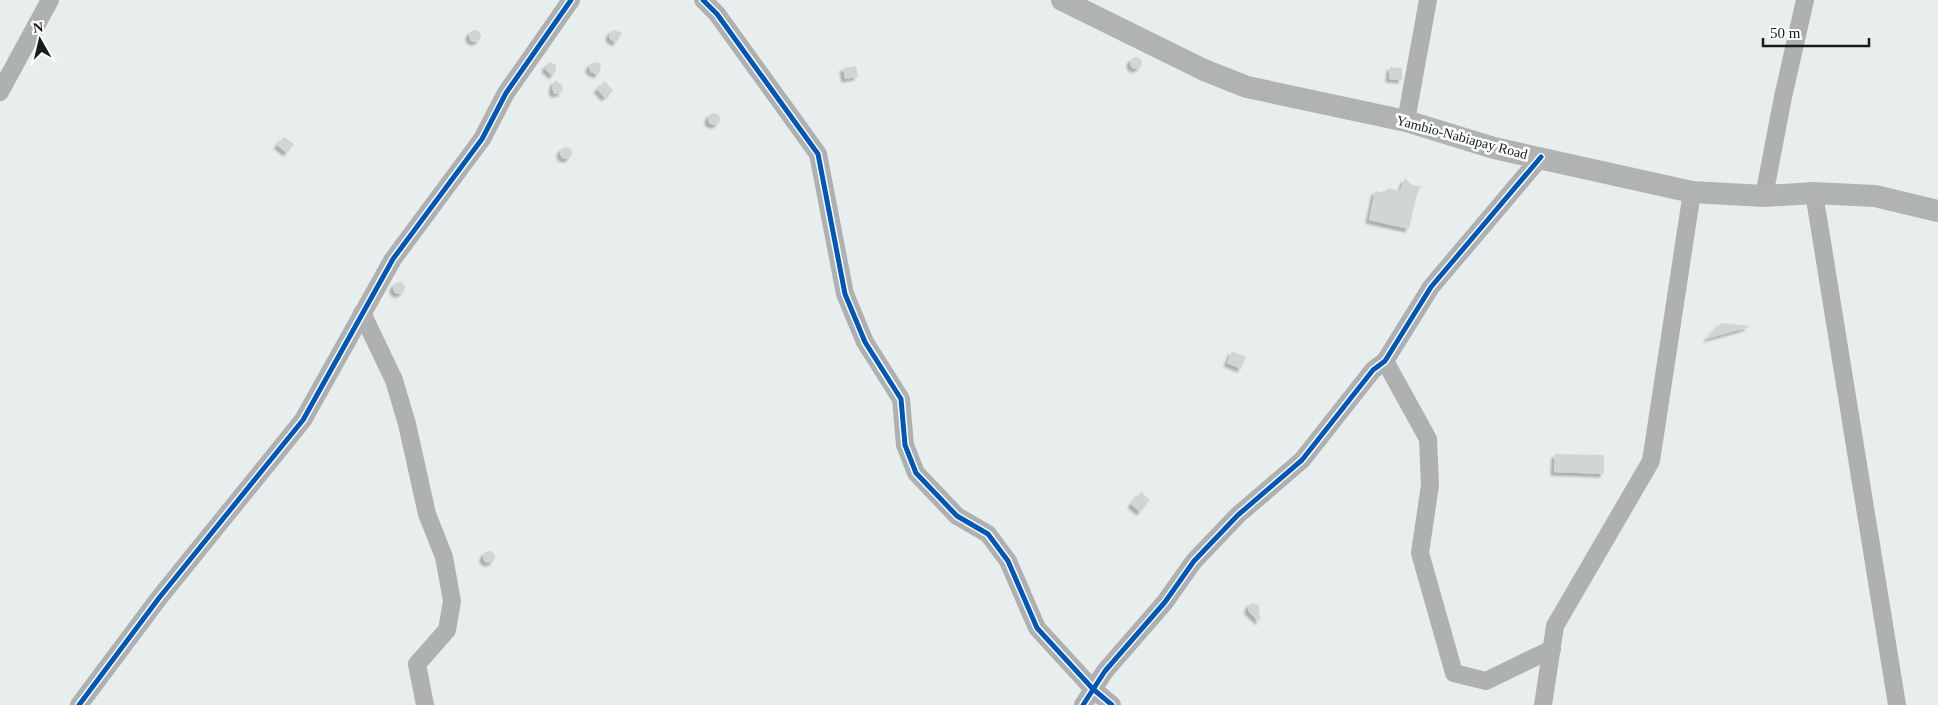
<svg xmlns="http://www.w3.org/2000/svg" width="1938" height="705" font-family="'Times New Roman',serif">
	<defs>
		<filter id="shadow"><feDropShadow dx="-3.5" dy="3.5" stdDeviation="1" flood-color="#0004"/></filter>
	</defs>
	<rect width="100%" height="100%" fill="#e8eeed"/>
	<g fill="#d1d6d5" filter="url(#shadow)">
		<path d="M 615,30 L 622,33 L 616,43 L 610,39 L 609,36 L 611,31 Z"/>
		<circle cx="475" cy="36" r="6"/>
		<circle cx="1136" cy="63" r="6"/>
		<path d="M 550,62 L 556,65 L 556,70 L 553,76 L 545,69 L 546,66 Z"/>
		<path d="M 595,62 L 600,63 L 601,67 L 598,75 L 591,72 L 589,69 L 590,64 Z"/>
		<path d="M 856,66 L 858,77 L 845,79 L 843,68 Z"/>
		<path d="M 1390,67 L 1402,68 L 1402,80 L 1389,79 Z"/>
		<path d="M 555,80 L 562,85 L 563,89 L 561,93 L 554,94 L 552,88 Z"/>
		<path d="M 605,81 L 613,91 L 605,98 L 597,89 Z"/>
		<circle cx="714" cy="119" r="6"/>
		<path d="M 284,137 L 294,144 L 287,153 L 277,145 Z"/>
		<circle cx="566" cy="153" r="6"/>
		<path d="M 1405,178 L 1412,185 L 1421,186 L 1417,194 L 1409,229 L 1369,220 L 1375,191 L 1386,193 L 1387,188 L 1400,191 Z"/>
		<circle cx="399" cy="288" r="6"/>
		<path d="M 1721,323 L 1749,326 L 1749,327 L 1706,339 Z"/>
		<path d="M 1232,351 L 1246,357 L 1241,369 L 1227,363 Z"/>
		<path d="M 1555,454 L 1604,455 L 1604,474 L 1554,472 Z"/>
		<path d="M 1141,492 L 1150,500 L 1140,512 L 1131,504 Z"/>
		<circle cx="489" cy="557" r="6"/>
		<path d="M 1251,603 L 1259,605 L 1260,622 L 1248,611 L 1248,607 Z"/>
	</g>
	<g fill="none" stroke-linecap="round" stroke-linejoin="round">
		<g stroke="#afb0b1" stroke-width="18">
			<path d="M 703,0 L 717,14 L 818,154 L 845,294 L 865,342 L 901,399 L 905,445 L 916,473 L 957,516 L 988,534 L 1008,561 L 1037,628 L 1093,689 L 1112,705"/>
			<path d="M 0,92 L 50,0"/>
			<path d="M 1406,121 L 1428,0"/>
			<path d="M 1814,193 L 1897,705"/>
			<path d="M 1764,196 L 1783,97 L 1805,0"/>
			<path d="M 362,313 L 394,380 L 407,424 L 427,514 L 444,557 L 452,601 L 447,630 L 417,664 L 425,705"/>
			<path d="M 1385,361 L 1428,439 L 1430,485 L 1420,553 L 1454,673 L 1486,681 L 1552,649"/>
			<path d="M 79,705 L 159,598 L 303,420 L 393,259 L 482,139 L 506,93 L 571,0"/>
			<path d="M 1083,705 L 1105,671 L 1165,602 L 1194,561 L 1238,515 L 1302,460 L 1373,370 L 1385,361 L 1431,287 L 1541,157"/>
			<path d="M 1543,705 L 1555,626 L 1651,461 L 1692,192"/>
		</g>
		<path stroke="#b1b2b2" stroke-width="22" d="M 1062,0 L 1204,70 L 1247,87 L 1406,121 L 1494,148 L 1692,192 L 1764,196 L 1814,193 L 1875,196 L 1938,211"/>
		<g stroke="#fff" stroke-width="8">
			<g id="cycleway">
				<path d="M 703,0 L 717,14 L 818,154 L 845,294 L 865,342 L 901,399 L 905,445 L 916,473 L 957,516 L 988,534 L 1008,561 L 1037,628 L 1093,689 L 1112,705"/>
				<path d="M 79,705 L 159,598 L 303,420 L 393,259 L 482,139 L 506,93 L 571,0"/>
				<path d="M 1083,705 L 1105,671 L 1165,602 L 1194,561 L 1238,515 L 1302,460 L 1373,370 L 1385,361 L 1431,287 L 1541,157"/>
			</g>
		</g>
		<use href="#cycleway" stroke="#0057b8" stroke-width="5"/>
	</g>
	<g text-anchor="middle" stroke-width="5" stroke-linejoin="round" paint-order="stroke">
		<g font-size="14" fill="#181c1b" stroke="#fff">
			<text transform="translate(1462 137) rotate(15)" y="5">Yambio-Nabiapay Road</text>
		</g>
	</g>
	<g transform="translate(40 40) rotate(352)" stroke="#ffffff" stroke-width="4" paint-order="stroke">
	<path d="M0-4L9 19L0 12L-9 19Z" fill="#181c1b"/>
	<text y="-8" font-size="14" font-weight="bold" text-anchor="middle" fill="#181c1b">N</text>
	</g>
	<path d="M1763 38v8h106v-8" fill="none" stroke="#181c1b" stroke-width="2.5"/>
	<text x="1770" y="38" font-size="15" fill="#181c1b" stroke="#ffffff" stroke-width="4" paint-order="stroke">50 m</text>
</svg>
